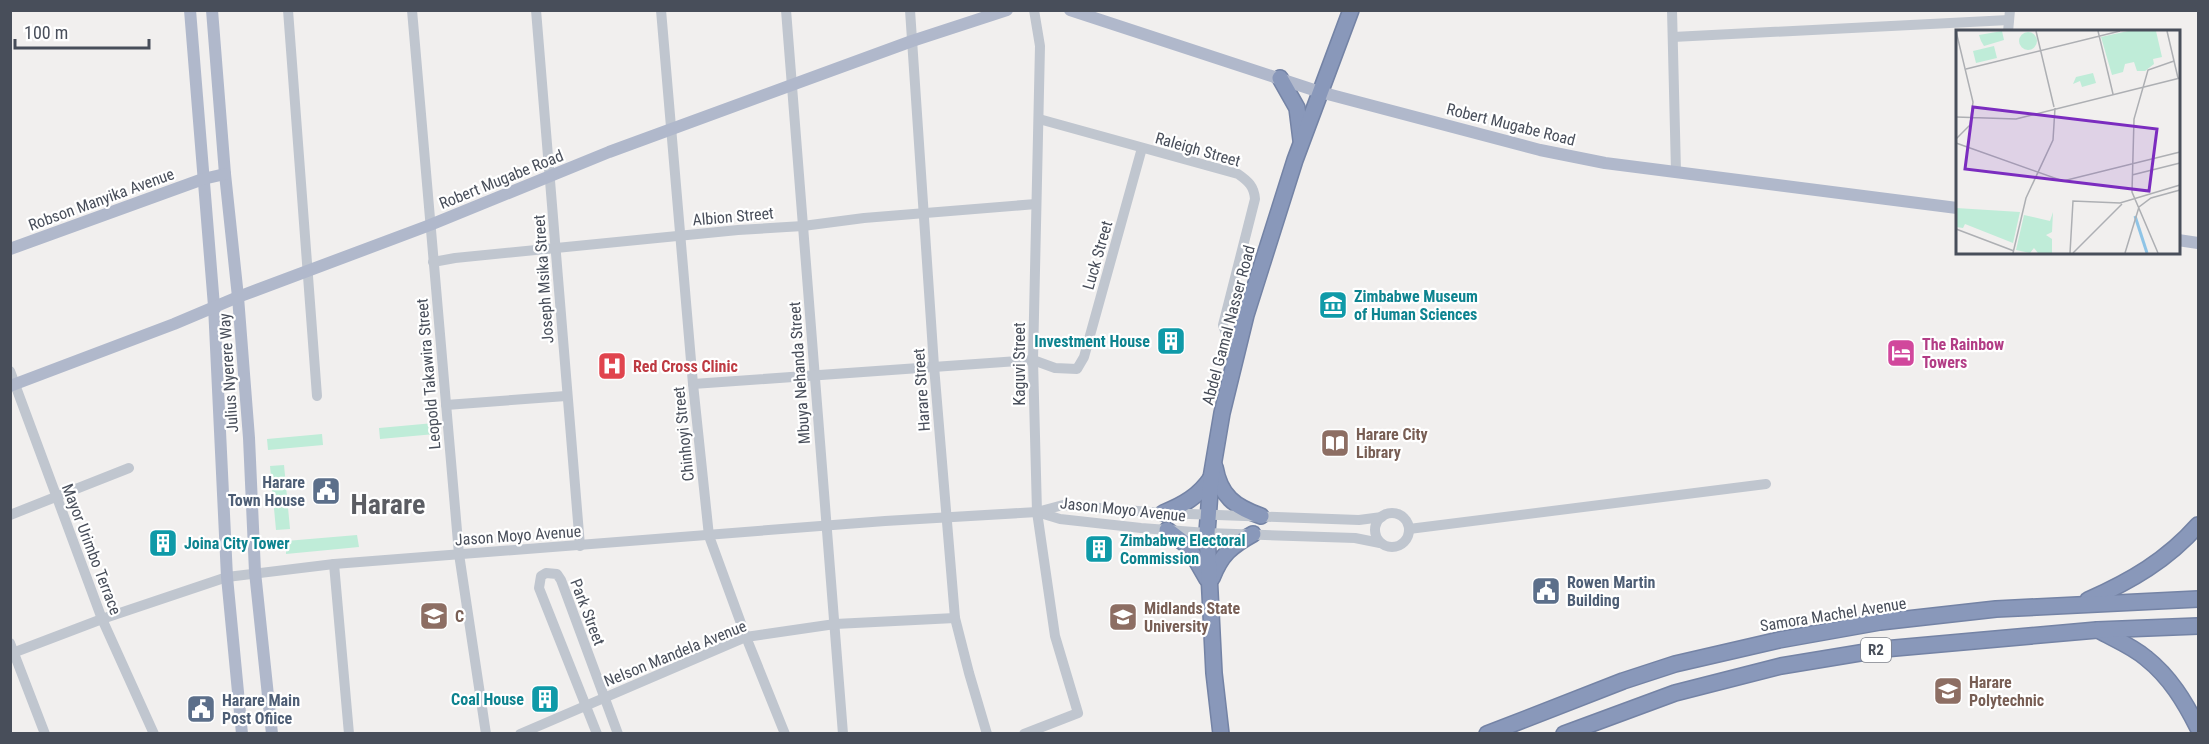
<svg xmlns="http://www.w3.org/2000/svg" width="2209" height="744" font-family="'Roboto Condensed',sans-serif">
	<rect width="100%" height="100%" fill="#f1efee"/>
	<g fill="#bfecd8">
		<path d="M 434,423 L 435,434 L 380,439 L 379,428 Z"/>
		<path d="M 322,434 L 323,445 L 268,450 L 267,439 Z"/>
		<path d="M 284,465 L 290,529 L 276,530 L 270,466 Z"/>
		<path d="M 357,535 L 359,547 L 286,554 L 286,541 Z"/>
	</g>
	<g fill="none" stroke-linecap="round" stroke-linejoin="round">
		<g stroke="#7483a5" stroke-width="18">
			<g id="highway">
				<path d="M 1280,78 L 1297,108 L 1301,140"/>
				<path d="M 1215,467 C 1220,496 1235,507 1261,516"/>
				<path d="M 1163,513 C 1183,505 1199,496 1211,478"/>
				<path d="M 1167,530 L 1188,546 L 1207,579"/>
				<path d="M 1212,578 C 1221,555 1231,546 1253,534"/>
				<path d="M 2088,600 C 2131,581 2167,560 2198,525"/>
				<path d="M 2098,630 C 2114,639 2132,646 2146,658 C 2170,677 2185,702 2198,728"/>
				<path d="M 1221,734 L 1214,673 L 1207,533 L 1211,478 L 1222,413 L 1246,315 L 1295,160 L 1351,10"/>
				<path d="M 1487,734 L 1623,681 L 1675,664 L 1779,640 L 1880,622 L 1996,609 L 2198,599"/>
				<path d="M 1564,734 L 1675,693 L 1781,666 L 1884,649 L 2097,630 L 2198,626"/>
			</g>
		</g>
		<g stroke="#c0c6cf" stroke-width="10">
			<path d="M 288,10 L 317,396"/>
			<path d="M 412,10 L 459,554 L 486,734"/>
			<path d="M 536,10 L 580,546"/>
			<path d="M 661,10 L 693,384 L 709,536 L 746,637 L 785,734"/>
			<path d="M 786,10 L 843,734"/>
			<path d="M 910,10 L 934,366 L 955,618 L 969,673 L 987,734"/>
			<path d="M 1672,10 L 1676,172"/>
			<path d="M 2008,32 L 2010,10"/>
			<path d="M 1673,37 L 2009,20"/>
			<path d="M 1039,119 L 1238,174 C 1248,181 1254,186 1255,199 L 1223,325 L 1226,334 L 1238,345"/>
			<path d="M 433,262 L 455,258 L 738,230 L 803,226 L 864,218 L 1036,204"/>
			<path d="M 10,371 L 102,619 L 154,734"/>
			<path d="M 693,384 L 1033,360 L 1055,368 L 1077,369 L 1084,357 L 1142,148"/>
			<path d="M 446,405 L 566,396"/>
			<path d="M 1037,512 L 1060,519 L 1141,528 L 1207,533 L 1355,538 L 1380,543"/>
			<circle cx="1392" cy="530" r="17"/>
			<path d="M 10,515 L 129,468"/>
			<path d="M 1409,529 L 1766,484"/>
			<path d="M 334,564 L 349,734"/>
			<path d="M 10,643 L 45,734"/>
			<path d="M 10,654 L 102,619 L 227,577 L 334,564 L 885,521 L 1037,512 L 1063,505 L 1163,513 L 1359,520 L 1382,517"/>
			<path d="M 520,734 L 746,637 L 835,624 L 955,618"/>
			<path d="M 597,734 L 539,588 L 541,576 L 546,573 L 557,574 L 561,580 L 618,734"/>
			<path d="M 1024,734 L 1078,713 L 1055,636 L 1037,512 L 1033,360 L 1040,46 L 1034,10"/>
		</g>
		<g stroke="#b0b8cb" stroke-width="12">
			<path d="M 190,10 L 214,306 L 227,577 L 242,734"/>
			<path d="M 212,10 L 225,174 L 238,297 L 249,438 L 255,572 L 272,734"/>
			<path d="M 1070,10 L 1320,92 L 1540,150 L 1605,163 L 1957,208"/>
			<path d="M 2178,240 L 2198,243"/>
			<path d="M 10,249 L 203,179 L 225,174"/>
			<path d="M 10,386 L 174,324 L 238,297 L 430,225 L 609,152 L 912,41 L 1007,10"/>
		</g>
		<use href="#highway" stroke="#8998ba" stroke-width="15"/>
	</g>
	<defs>
		<g id="museum-square" transform="scale(1.5)"><rect x="-9" y="-9" width="18" height="18" rx="4" fill="#0f9aa8" stroke="#fff"/><path d="M0-6L6-3V-2H-6V-3ZM-5-1h2V3h-2ZM-1-1h2V3h-2ZM3-1h2V3H3ZM-6 4H6V6H-6Z" fill="#fff"/></g>
		<g id="building-square" transform="scale(1.5)"><rect x="-9" y="-9" width="18" height="18" rx="4" fill="#0f9aa8" stroke="#fff"/><path d="M-4-6H4V6H1V3H-1V6H-4ZM-2.5-4.3h1.7v1.8h-1.7ZM.8-4.3h1.7v1.8H.8ZM-2.5-1h1.7V.8h-1.7ZM.8-1h1.7V.8H.8Z" fill="#fff"/></g>
		<g id="hotel-square" transform="scale(1.5)"><rect x="-9" y="-9" width="18" height="18" rx="4" fill="#d1479c" stroke="#fff"/><path d="M-6-4.5h1.5V1H6V5H4.5V3h-9V5H-6ZM-4 0a1.8 1.8 0 1 1 3.6 0ZM.5 0V-2.5h3Q6-2.5 6 0Z" fill="#fff"/></g>
		<g id="hospital-square" transform="scale(1.5)"><rect x="-9" y="-9" width="18" height="18" rx="4" fill="#e0444e" stroke="#fff"/><path d="M-5-5h3v3.5h4V-5h3V5h-3V1.5h-4V5h-3Z" fill="#fff"/></g>
		<g id="library-square" transform="scale(1.5)"><rect x="-9" y="-9" width="18" height="18" rx="4" fill="#8d6e63" stroke="#fff"/><path d="M-6-4Q-3-5.5-.7-3.5V5Q-3 3-6 4ZM6-4Q3-5.5 .7-3.5V5Q3 3 6 4Z" fill="#fff"/></g>
		<g id="civic-square" transform="scale(1.5)"><rect x="-9" y="-9" width="18" height="18" rx="4" fill="#5c6f8a" stroke="#fff"/><path d="M-.6-6.5H3V-4.5H.6V-3L4-1V1h2V6H-6V1h2V-1L-.6-3ZM-1.2 2.5V6h2.4V2.5Z" fill="#fff"/></g>
		<g id="university-square" transform="scale(1.5)"><rect x="-9" y="-9" width="18" height="18" rx="4" fill="#8d6e63" stroke="#fff"/><path d="M0-5L7-2L0 1L-7-2ZM-4 1L0 2.5L4 1V4Q0 6-4 4Z" fill="#fff"/></g>
	</defs>
	<g fill-rule="evenodd">
		<use href="#museum-square" x="1333" y="305"/>
		<use href="#building-square" x="1171" y="341"/>
		<use href="#hotel-square" x="1901" y="353"/>
		<use href="#hospital-square" x="612" y="366"/>
		<use href="#library-square" x="1335" y="443"/>
		<use href="#civic-square" x="326" y="491"/>
		<use href="#building-square" x="163" y="543"/>
		<use href="#building-square" x="1099" y="549"/>
		<use href="#civic-square" x="1546" y="591"/>
		<use href="#university-square" x="434" y="616"/>
		<use href="#university-square" x="1123" y="617"/>
		<use href="#university-square" x="1948" y="691"/>
		<use href="#building-square" x="545" y="699"/>
		<use href="#civic-square" x="201" y="709"/>
	</g>
	<g text-anchor="middle" stroke-width="4.5" stroke-linejoin="round" paint-order="stroke">
		<rect fill="#fff" stroke="#7f838c" stroke-width="1.5" x="1861" y="638" width="30" height="24" rx="4.5"/>
		<g font-size="15" font-weight="bold" fill="#484e5a">
			<text x="1876" y="655">R2</text>
		</g>
		<g font-size="16" fill="#484e5a" stroke="#fff">
			<text transform="translate(1511 124) rotate(14)" y="6">Robert Mugabe Road</text>
			<text transform="translate(1198 149) rotate(16)" y="6">Raleigh Street</text>
			<text transform="translate(501 179) rotate(-22)" y="6">Robert Mugabe Road</text>
			<text transform="translate(101 199) rotate(-20)" y="6">Robson Manyika Avenue</text>
			<text transform="translate(733 216) rotate(-5)" y="6">Albion Street</text>
			<text transform="translate(1097 255) rotate(-74)" y="6">Luck Street</text>
			<text transform="translate(543 279) rotate(-94)" y="6">Joseph Msika Street</text>
			<text transform="translate(1228 325) rotate(-75)" y="6">Abdel Gamal Nasser Road</text>
			<text transform="translate(1019 364) rotate(-90)" y="6">Kaguvi Street</text>
			<text transform="translate(228 373) rotate(-94)" y="6">Julius Nyerere Way</text>
			<text transform="translate(799 373) rotate(-94)" y="6">Mbuya Nehanda Street</text>
			<text transform="translate(428 374) rotate(-95)" y="6">Leopold Takawira Street</text>
			<text transform="translate(921 390) rotate(-94)" y="6">Harare Street</text>
			<text transform="translate(683 434) rotate(-96)" y="6">Chinhoyi Street</text>
			<text transform="translate(1123 509) rotate(6)" y="6">Jason Moyo Avenue</text>
			<text transform="translate(518 535) rotate(-4)" y="6">Jason Moyo Avenue</text>
			<text transform="translate(92 549) rotate(69)" y="6">Mayor Urimbo Terrace</text>
			<text transform="translate(588 612) rotate(69)" y="6">Park Street</text>
			<text transform="translate(1833 614) rotate(-9)" y="6">Samora Machel Avenue</text>
			<text transform="translate(675 653) rotate(-22)" y="6">Nelson Mandela Avenue</text>
		</g>
		<g font-size="16" font-weight="bold" fill="#0d838f" stroke="#fff" text-anchor="start">
			<text x="1354" y="302">Zimbabwe Museum<tspan x="1354" dy="18">of Human Sciences</tspan></text>
			<text x="1150" y="347" text-anchor="end">Investment House</text>
			<text x="1120" y="546">Zimbabwe Electoral<tspan x="1120" dy="18">Commission</tspan></text>
			<text x="184" y="549">Joina City Tower</text>
			<text x="524" y="705" text-anchor="end">Coal House</text>
		</g>
		<g font-size="16" font-weight="bold" fill="#b23c85" stroke="#fff" text-anchor="start">
			<text x="1922" y="350">The Rainbow<tspan x="1922" dy="18">Towers</tspan></text>
		</g>
		<g font-size="16" font-weight="bold" fill="#be3a42" stroke="#fff" text-anchor="start">
			<text x="633" y="372">Red Cross Clinic</text>
		</g>
		<g font-size="16" font-weight="bold" fill="#785e54" stroke="#fff" text-anchor="start">
			<text x="1356" y="440">Harare City<tspan x="1356" dy="18">Library</tspan></text>
			<text x="1144" y="614">Midlands State<tspan x="1144" dy="18">University</tspan></text>
			<text x="455" y="622">C</text>
			<text x="1969" y="688">Harare<tspan x="1969" dy="18">Polytechnic</tspan></text>
		</g>
		<g font-size="16" font-weight="bold" fill="#4e5e75" stroke="#fff" text-anchor="start">
			<text x="305" y="488" text-anchor="end">Harare<tspan x="305" dy="18">Town House</tspan></text>
			<text x="1567" y="588">Rowen Martin<tspan x="1567" dy="18">Building</tspan></text>
			<text x="222" y="706">Harare Main<tspan x="222" dy="18">Post Ofiice</tspan></text>
		</g>
		<g font-size="28" font-weight="bold" fill="#5b5d63" stroke="#fff">
			<text x="388" y="514">Harare</text>
		</g>
	</g>
	<g transform="translate(1956 30)">
		<rect width="224" height="224" fill="#f1efee"/>
		<path d="M 46,1 L 48,10 L 28,16 L 25,11 L 23,5 ZM 172,1 L 200,1 L 206,27 L 197,29 L 198,34 L 189,41 L 181,41 L 178,32 L 169,34 L 167,42 L 156,45 L 145,7 ZM63 11a9 9 0 1 1 18 0a9 9 0 1 1-18 0ZM 38,16 L 41,28 L 20,33 L 17,21 ZM 137,43 L 140,53 L 126,57 L 124,51 L 117,54 L 120,47 ZM 0,178 L 64,182 L 57,213 L 9,194 L 7,198 L 0,197 ZM 97,182 L 96,202 L 90,205 L 96,209 L 96,223 L 82,223 L 78,218 L 74,223 L 60,220 L 68,185 L 94,191 Z" fill="#bfecd8"/>
		<path fill="none" stroke="#8fc4e6" stroke-width="3" d="M 179,186 L 191,223"/>
		<path fill="none" stroke="#adafb3" stroke-width="1.5" d="M 80,1 L 98,77M 142,1 L 157,64M 211,1 L 222,48M 10,39 L 164,1M 0,87 L 60,89 L 224,48M 0,109 L 14,95 L 17,72 L 0,1M 0,113 L 107,151 L 224,122M 176,145 L 224,133M 0,199 L 58,221M 57,223 L 70,168 L 97,110 L 99,78M 114,223 L 117,171 L 164,173 L 224,155M 117,223 L 166,174M 169,223 L 183,177 L 195,168 L 224,160M 202,223 L 176,162 L 178,89 L 192,40 L 218,31"/>
		<path fill="#7b2cbf" fill-opacity="0.15" stroke="#7b2cbf" stroke-width="3" d="M 17,77 L 201,99 L 193,161 L 9,139 Z"/>
		<rect width="224" height="224" fill="none" stroke="#484e5a" stroke-width="3"/>
	</g>
	<rect width="2209" height="744" fill="none" stroke="#484e5a" stroke-width="24"/>
	<path d="M15 39v9h134v-9" fill="none" stroke="#484e5a" stroke-width="3"/>
	<text x="24" y="39" font-size="18" fill="#484e5a" stroke="#ffffff" stroke-width="4.5" paint-order="stroke">100 m</text>
</svg>
